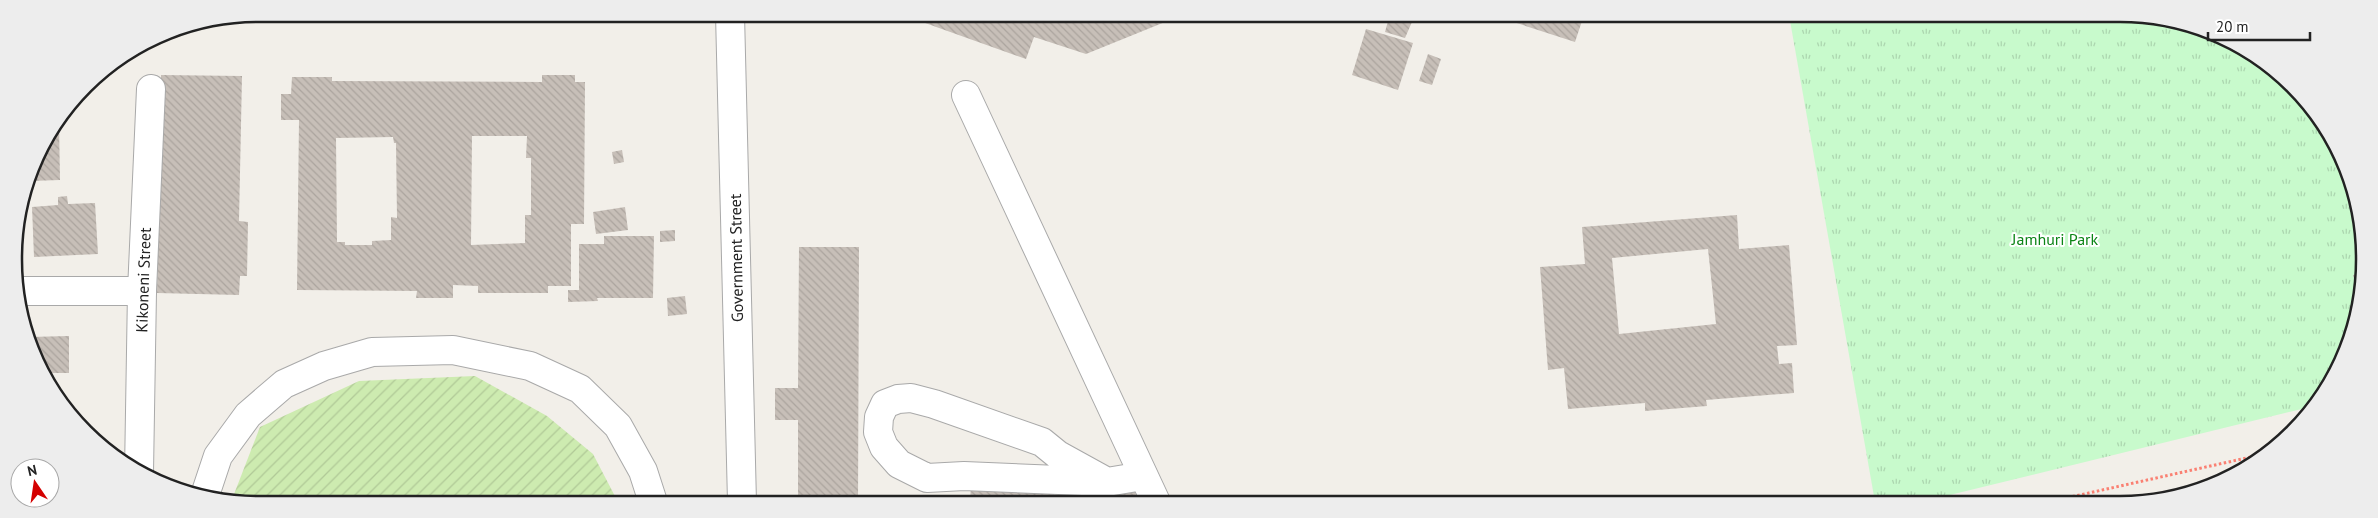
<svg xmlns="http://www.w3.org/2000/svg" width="2378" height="518" font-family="'PT Sans',sans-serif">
	<defs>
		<pattern id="park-tufts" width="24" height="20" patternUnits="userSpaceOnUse" patternTransform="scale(1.25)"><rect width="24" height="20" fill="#c8facc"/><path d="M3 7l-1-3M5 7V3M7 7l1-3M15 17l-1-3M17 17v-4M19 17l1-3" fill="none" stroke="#acd6af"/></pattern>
		<pattern id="garden-furrows" width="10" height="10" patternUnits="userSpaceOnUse" patternTransform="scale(1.25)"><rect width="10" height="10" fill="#cdebb0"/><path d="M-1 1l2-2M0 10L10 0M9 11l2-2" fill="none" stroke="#b0c997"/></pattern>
		<pattern id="building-back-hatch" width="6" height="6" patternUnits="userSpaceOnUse" patternTransform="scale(1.25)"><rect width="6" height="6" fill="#c7bfb8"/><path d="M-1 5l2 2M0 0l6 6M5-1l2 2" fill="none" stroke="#aba49e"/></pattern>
	</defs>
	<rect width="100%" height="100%" fill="#f2efe9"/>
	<path fill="url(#park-tufts)" d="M 1789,15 L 2151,16 L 2242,47 L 2314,110 L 2356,196 L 2362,291 L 2339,368 L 2310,407 L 1921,502 L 1875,502 Z"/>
	<path fill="url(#garden-furrows)" d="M 475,376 L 547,416 L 593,454 L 618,502 L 231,502 L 260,427 L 359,381 Z"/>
	<g fill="url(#building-back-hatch)" fill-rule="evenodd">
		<path d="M 900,14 L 1168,15 L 1170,20 L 1086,54 L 1034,37 L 1026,59 Z"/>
		<path d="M 1375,15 L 1415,15 L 1405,38 L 1385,32 L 1388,21 Z"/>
		<path d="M 1492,15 L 1584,15 L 1575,42 Z"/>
		<path d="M 1366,29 L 1413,43 L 1398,90 L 1352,75 Z"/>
		<path d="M 1428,54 L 1441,59 L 1432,85 L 1419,81 Z"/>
		<path d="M 161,75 L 242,76 L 239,221 L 248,222 L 247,276 L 240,276 L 239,295 L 157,293 Z"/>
		<path d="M 542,75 L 575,75 L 575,82 L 585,82 L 584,224 L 571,224 L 571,286 L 548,286 L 548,293 L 478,293 L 478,286 L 453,285 L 453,298 L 416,298 L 417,291 L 297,290 L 299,120 L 281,120 L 281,94 L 291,94 L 292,77 L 332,77 L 332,81 L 542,82 ZM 472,136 L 527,136 L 526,158 L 531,158 L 531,215 L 525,215 L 525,243 L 471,245 ZM 393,137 L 394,143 L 396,143 L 397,218 L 391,217 L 391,240 L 372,241 L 372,245 L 345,245 L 345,242 L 337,242 L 336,138 Z"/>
		<path d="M 59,124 L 60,180 L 31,181 L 39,151 Z"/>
		<path d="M 622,150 L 624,162 L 614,164 L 612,152 Z"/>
		<path d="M 67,196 L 68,204 L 95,203 L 98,254 L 34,257 L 32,207 L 58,205 L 58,197 Z"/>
		<path d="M 625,207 L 628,230 L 596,234 L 593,212 Z"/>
		<path d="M 1737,215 L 1739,249 L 1789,245 L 1797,345 L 1777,346 L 1779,364 L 1792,363 L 1794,393 L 1706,400 L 1707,406 L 1645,411 L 1645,403 L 1568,409 L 1564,368 L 1548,370 L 1540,267 L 1585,264 L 1582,227 ZM 1708,249 L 1716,324 L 1619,334 L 1612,258 Z"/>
		<path d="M 675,230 L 675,241 L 660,242 L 660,231 Z"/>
		<path d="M 604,236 L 654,236 L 653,298 L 597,298 L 598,301 L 568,302 L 568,290 L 579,290 L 579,244 L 604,244 Z"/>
		<path d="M 799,247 L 859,247 L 858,502 L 798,502 L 798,420 L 775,420 L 775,388 L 798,388 Z"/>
		<path d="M 2361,274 L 2362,285 L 2356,286 L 2353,275 Z"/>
		<path d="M 685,296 L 687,314 L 668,316 L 667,298 Z"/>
		<path d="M 69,336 L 69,373 L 47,373 L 29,337 Z"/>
		<path d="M 971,483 L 1054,486 L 1054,502 L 970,502 Z"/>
		<path d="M 1135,489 L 1137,502 L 1121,502 L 1119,493 Z"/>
	</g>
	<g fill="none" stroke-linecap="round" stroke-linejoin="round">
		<g stroke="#a9a9a9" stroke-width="30">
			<g id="minor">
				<path d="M 730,14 L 742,502"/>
				<path d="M 966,95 L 1156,502"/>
				<path d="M 19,291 L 142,291"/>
				<path d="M 139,472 L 142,291 L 151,89"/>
				<path d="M 1107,482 L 1058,455 L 1042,442 L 934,404 L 911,398 L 898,399 L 885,404 L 879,417 L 878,432 L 884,447 L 899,464 L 927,478 L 964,476 L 1107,482 L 1143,476"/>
				<path d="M 205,495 L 218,456 L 248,415 L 284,384 L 324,366 L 372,352 L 453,350 L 530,366 L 580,389 L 618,426 L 643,471 L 653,502"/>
			</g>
		</g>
		<path stroke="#fa8072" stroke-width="3" stroke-dasharray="2.5 2.5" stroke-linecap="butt" d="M 2048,502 L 2260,455"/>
		<use href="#minor" stroke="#fff" stroke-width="28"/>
	</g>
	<g text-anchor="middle" stroke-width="4" stroke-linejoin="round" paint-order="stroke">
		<g font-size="16" fill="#0c8416" stroke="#fff">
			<text x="2055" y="245">Jamhuri Park</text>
		</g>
		<g font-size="16" fill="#222" stroke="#fff">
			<text transform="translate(736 258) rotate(-91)" y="6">Government Street</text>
			<text transform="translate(143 280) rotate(-88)" y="6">Kikoneni Street</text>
		</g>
	</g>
	<path d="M0 0H2378V518H0ZM258 22H2120A236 236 0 0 1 2356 258V260A236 236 0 0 1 2120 496H258A236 236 0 0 1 22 260V258A236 236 0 0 1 258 22Z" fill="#ededed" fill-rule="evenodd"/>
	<path fill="none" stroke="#222" stroke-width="2.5" d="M258 22H2120A236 236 0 0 1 2356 258V260A236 236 0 0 1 2120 496H258A236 236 0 0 1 22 260V258A236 236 0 0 1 258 22Z"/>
	<g transform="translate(35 483) rotate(347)"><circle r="24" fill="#ffffff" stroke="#a7a7a7"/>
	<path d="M0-4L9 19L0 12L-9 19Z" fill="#d40000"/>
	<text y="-8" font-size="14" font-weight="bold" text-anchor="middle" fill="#222222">N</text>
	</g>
	<path d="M2208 32v8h102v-8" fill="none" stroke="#222222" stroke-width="2.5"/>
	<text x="2216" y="32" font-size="15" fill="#222222" stroke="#ffffff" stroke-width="4" paint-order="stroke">20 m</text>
</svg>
